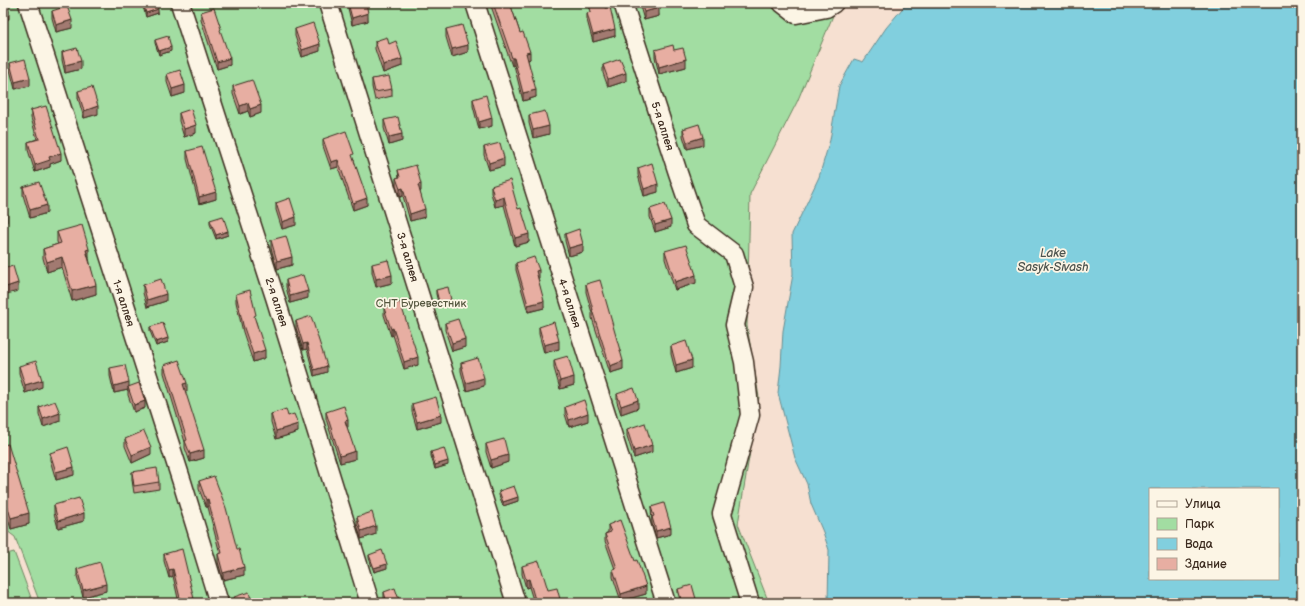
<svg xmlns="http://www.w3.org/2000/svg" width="1305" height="606" font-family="'Balsamiq Sans',sans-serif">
	<rect width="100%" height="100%" fill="#f6e0d1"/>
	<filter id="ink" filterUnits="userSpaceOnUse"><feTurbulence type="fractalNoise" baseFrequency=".025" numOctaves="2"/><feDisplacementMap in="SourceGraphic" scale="8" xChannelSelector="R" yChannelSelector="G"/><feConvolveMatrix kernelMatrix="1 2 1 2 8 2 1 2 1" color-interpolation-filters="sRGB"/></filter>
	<g filter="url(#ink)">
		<g fill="#a2dda2" stroke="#6e8460">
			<path d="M 3,3 L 840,3 L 837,6 L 797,102 L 750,194 L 747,326 L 759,397 L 738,524 L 769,603 L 40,603 L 15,537 L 3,528 L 3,258 L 5,257 L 3,229 Z"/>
			<path d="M 14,552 L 33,603 L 3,603 L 3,555 Z"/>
		</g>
		<path fill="#81cfde" stroke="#658d91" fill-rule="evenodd" d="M 907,3 L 1302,3 L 1302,603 L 828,603 L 829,550 L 823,532 L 811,504 L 807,484 L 795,458 L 778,393 L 781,366 L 783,331 L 793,274 L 792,234 L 819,177 L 830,140 L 839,86 L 854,59 L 863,62 L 886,28 ZM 1150,489 L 1278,489 L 1278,579 L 1150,579 Z"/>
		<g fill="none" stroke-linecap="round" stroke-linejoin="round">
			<g stroke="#3b2a1e" stroke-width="21">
				<g id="minor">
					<path d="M 28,3 L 182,482 L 219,603"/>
					<path d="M 180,3 L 275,297 L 370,603"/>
					<path d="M 328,3 L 516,603"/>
					<path d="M 475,3 L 666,603"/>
					<path d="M 623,3 L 678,173 L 696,225 L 734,254 L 744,287 L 735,325 L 744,362 L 750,415 L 722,514 L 750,603"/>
					<path d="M 782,3 L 796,14 L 826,8 L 834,3"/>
				</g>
			</g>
			<use href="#minor" stroke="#fcf5e5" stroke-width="18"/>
		</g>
		<g fill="#c7968b" stroke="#3b2a1e">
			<path d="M 142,3 L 156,3 L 158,13 L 146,17 Z"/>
			<path d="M 348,3 L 366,3 L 368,21 L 352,25 L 348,8 Z"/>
			<path d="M 490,3 L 510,3 L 520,33 L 530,59 L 528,60 L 536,97 L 523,101 L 514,65 L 512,66 Z"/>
			<path d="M 588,3 L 604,3 L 615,36 L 593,42 L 587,20 L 587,13 L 590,12 Z"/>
			<path d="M 639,3 L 657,3 L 659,16 L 644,20 Z"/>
			<path d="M 52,11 L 72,28 L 56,32 L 52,18 Z"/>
			<path d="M 201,12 L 230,65 L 217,69 L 201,20 Z"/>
			<path d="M 295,29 L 320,51 L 302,57 L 295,36 Z"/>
			<path d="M 446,29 L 468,52 L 452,57 L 446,37 Z"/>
			<path d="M 155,40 L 171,51 L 159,55 L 155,43 Z"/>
			<path d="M 375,41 L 389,44 L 402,66 L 383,73 L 375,49 Z"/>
			<path d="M 655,50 L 674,50 L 686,67 L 659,74 L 655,57 Z"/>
			<path d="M 62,52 L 81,69 L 65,73 L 62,60 Z"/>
			<path d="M 10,63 L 30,86 L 15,89 L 10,70 Z"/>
			<path d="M 603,65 L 626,81 L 608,87 L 603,73 Z"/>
			<path d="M 167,74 L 185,93 L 172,97 L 167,82 Z"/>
			<path d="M 372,79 L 392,89 L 392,96 L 375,100 L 372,87 Z"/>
			<path d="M 233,86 L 261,113 L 250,117 L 248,111 L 240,114 L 233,94 Z"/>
			<path d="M 78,91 L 98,114 L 84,118 L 78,98 Z"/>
			<path d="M 473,99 L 492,126 L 479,129 L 473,106 Z"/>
			<path d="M 31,110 L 61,160 L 50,164 L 50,167 L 35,172 L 28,150 L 28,142 L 37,139 L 31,118 Z"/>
			<path d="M 179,113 L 196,133 L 184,137 L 179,121 Z"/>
			<path d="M 529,115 L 549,134 L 533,138 L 529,123 Z"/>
			<path d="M 384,120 L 402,141 L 389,145 L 384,128 Z"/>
			<path d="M 683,129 L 703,145 L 687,149 L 683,136 Z"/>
			<path d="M 323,139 L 354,160 L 367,205 L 353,210 L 338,167 L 331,169 L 323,146 Z"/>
			<path d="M 484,147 L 504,166 L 489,170 L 484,155 Z"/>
			<path d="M 187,151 L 216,199 L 199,204 L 187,159 Z"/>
			<path d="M 638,168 L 658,192 L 644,196 L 638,175 Z"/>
			<path d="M 398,170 L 421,191 L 420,192 L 425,217 L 410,221 L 403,196 L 400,197 L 396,186 L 396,178 L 399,178 Z"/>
			<path d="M 491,186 L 518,209 L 529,242 L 515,246 L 504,205 L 495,207 L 491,193 Z"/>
			<path d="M 23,187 L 47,213 L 30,218 L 23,195 Z"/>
			<path d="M 276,203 L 296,225 L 282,229 L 276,210 Z"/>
			<path d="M 650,209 L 671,227 L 655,232 L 650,217 Z"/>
			<path d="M 210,220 L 228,235 L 216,239 L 210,224 Z"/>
			<path d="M 57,232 L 89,258 L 96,294 L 72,301 L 62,267 L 47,272 L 43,258 L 43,249 L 58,244 L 57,242 Z"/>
			<path d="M 565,234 L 583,252 L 569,256 L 565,241 Z"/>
			<path d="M 271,240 L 292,265 L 277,269 L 271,248 Z"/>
			<path d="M 665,251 L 696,283 L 675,290 L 665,259 Z"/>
			<path d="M 516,263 L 539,278 L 538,278 L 544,308 L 528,312 L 516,270 Z"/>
			<path d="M 372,264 L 392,283 L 376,287 L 372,272 Z"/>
			<path d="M 286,280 L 308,298 L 290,303 L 286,287 Z"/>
			<path d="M 586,284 L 623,369 L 610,373 L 592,318 L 592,313 L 586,292 Z"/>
			<path d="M 143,285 L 166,301 L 147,307 L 143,293 Z"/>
			<path d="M 436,290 L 451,303 L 439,306 L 436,294 Z"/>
			<path d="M 236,294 L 256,322 L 265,358 L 253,362 L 243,332 L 236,302 Z"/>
			<path d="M 384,308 L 418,365 L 404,369 L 393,335 L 391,336 L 384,315 Z"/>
			<path d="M 296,321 L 327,372 L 314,376 L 307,349 L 303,350 L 296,328 Z"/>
			<path d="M 445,323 L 465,347 L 452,351 L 445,330 Z"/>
			<path d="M 150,327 L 168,342 L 156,346 L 150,331 Z"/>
			<path d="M 539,327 L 559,349 L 544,353 L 539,334 Z"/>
			<path d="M 671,346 L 692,368 L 676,373 L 671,354 Z"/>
			<path d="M 554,360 L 574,385 L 560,389 L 554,368 Z"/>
			<path d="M 461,363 L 484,386 L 466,391 L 461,371 Z"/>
			<path d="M 164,365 L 187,391 L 185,391 L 204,458 L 190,462 L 185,448 L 185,442 L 164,373 Z"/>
			<path d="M 19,366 L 42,387 L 25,393 L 19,373 Z"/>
			<path d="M 110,368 L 129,387 L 145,408 L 134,412 L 128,395 L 128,390 L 114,393 L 110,376 Z"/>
			<path d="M 617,394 L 638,408 L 621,414 L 617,402 Z"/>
			<path d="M 412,404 L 441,422 L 417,429 L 412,412 Z"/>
			<path d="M 39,407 L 60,421 L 43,427 L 39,414 Z"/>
			<path d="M 565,407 L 588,421 L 569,427 L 565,414 Z"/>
			<path d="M 326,412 L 348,427 L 347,427 L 355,459 L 340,463 L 326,419 Z"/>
			<path d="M 271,414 L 288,416 L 298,432 L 276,439 L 271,422 Z"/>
			<path d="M 627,429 L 652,452 L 634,458 L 627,436 Z"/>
			<path d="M 125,439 L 151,454 L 132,463 L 125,446 Z"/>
			<path d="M 486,444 L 508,462 L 491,468 L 486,452 Z"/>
			<path d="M 3,445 L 29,524 L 11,529 L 3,503 Z"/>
			<path d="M 431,452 L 448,465 L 435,469 L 431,456 Z"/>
			<path d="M 50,453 L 74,475 L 56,480 L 50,460 Z"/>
			<path d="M 132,472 L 159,482 L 159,489 L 134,493 L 132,480 Z"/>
			<path d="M 199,481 L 244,575 L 223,580 L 218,562 L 218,554 L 220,554 L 208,507 L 206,507 L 199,489 Z"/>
			<path d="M 499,491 L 518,501 L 503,506 L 499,495 Z"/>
			<path d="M 54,505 L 84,521 L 58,528 L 54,513 Z"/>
			<path d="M 651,507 L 671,534 L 656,538 L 652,524 Z"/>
			<path d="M 357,517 L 376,534 L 361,539 L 357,524 Z"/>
			<path d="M 608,525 L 646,594 L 621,601 L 613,577 L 613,569 L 615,569 L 605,541 L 605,534 L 608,532 Z"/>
			<path d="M 164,554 L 194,603 L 179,603 L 173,576 L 169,578 L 164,561 Z"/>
			<path d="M 369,555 L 387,568 L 374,572 L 369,558 Z"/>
			<path d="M 522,566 L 548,590 L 561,603 L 534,603 L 529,587 L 526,588 L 522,574 Z"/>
			<path d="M 77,569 L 106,591 L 83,597 L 77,576 Z"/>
			<path d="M 678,589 L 696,602 L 694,603 L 681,603 L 678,593 Z"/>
			<path d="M 384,592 L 400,603 L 385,603 L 384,600 Z"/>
		</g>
		<g fill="#a27a71" stroke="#3b2a1e">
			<path d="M 659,8 L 659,16 L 644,20 L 644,12 Z"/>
			<path d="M 158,9 L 158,13 L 146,17 L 146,13 Z"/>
			<path d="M 9,11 L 9,19 L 3,20 L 3,13 Z"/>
			<path d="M 368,13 L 368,21 L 352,25 L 352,18 Z"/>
			<path d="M 72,20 L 72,28 L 56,32 L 56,25 Z"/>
			<path d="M 615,29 L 615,36 L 593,42 L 593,35 Z"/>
			<path d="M 320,44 L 320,51 L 302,57 L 302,50 Z"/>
			<path d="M 468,45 L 468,52 L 452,57 L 452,49 Z"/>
			<path d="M 171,47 L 171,51 L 159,55 L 159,51 Z"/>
			<path d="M 530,52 L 530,59 L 526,61 L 526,53 Z"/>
			<path d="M 230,58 L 230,65 L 217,69 L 217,62 Z"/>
			<path d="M 512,58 L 514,58 L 514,65 L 512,66 Z"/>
			<path d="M 402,59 L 402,66 L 383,73 L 383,65 Z"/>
			<path d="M 686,59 L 686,67 L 659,74 L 659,67 Z"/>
			<path d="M 81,61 L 81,69 L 65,73 L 65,65 Z"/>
			<path d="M 626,73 L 626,81 L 608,87 L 608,79 Z"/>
			<path d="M 30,78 L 30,86 L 15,89 L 15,82 Z"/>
			<path d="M 185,85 L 185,93 L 172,97 L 172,89 Z"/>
			<path d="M 536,90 L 536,97 L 523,101 L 523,93 Z"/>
			<path d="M 248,103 L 248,111 L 240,114 L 240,106 Z"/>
			<path d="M 261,105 L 261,113 L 250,117 L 250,109 Z"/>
			<path d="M 98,106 L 98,114 L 84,118 L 84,111 Z"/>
			<path d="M 492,118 L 492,126 L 479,129 L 479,122 Z"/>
			<path d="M 196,125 L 196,133 L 184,137 L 184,129 Z"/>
			<path d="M 549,126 L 549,134 L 533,138 L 533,130 Z"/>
			<path d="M 402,134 L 402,141 L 389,145 L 389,137 Z"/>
			<path d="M 703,137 L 703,145 L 687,149 L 687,142 Z"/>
			<path d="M 61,153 L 61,160 L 50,164 L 50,167 L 35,172 L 35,165 L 49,157 Z"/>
			<path d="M 504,158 L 504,166 L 489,170 L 489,163 Z"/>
			<path d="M 338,160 L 338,167 L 331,169 L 331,162 Z"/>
			<path d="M 421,184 L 421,191 L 418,192 L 418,185 Z"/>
			<path d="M 658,184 L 658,192 L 644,196 L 644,189 Z"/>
			<path d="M 403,188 L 403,196 L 400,197 L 400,189 Z"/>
			<path d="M 216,192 L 216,199 L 199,204 L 199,197 Z"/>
			<path d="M 504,197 L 504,205 L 495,207 L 495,200 Z"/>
			<path d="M 367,198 L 367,205 L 353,210 L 353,203 Z"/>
			<path d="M 47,205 L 47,213 L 30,218 L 30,210 Z"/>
			<path d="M 425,209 L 425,217 L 410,221 L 410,214 Z"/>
			<path d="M 7,214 L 7,222 L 3,223 L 3,215 Z"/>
			<path d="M 296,217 L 296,225 L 282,229 L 282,222 Z"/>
			<path d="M 671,220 L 671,227 L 655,232 L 655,225 Z"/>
			<path d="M 228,231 L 228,235 L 216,239 L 216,235 Z"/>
			<path d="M 529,234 L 529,242 L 515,246 L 515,238 Z"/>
			<path d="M 583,244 L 583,252 L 569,256 L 569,248 Z"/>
			<path d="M 89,249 L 89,258 L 86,250 Z"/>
			<path d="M 62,257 L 62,267 L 47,272 L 47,262 Z"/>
			<path d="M 292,257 L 292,265 L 277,269 L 277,261 Z"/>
			<path d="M 539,270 L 539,278 L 536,279 L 536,271 Z"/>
			<path d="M 392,275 L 392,283 L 376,287 L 376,279 Z"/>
			<path d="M 696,275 L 696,283 L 675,290 L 675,282 Z"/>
			<path d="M 18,283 L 18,291 L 3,295 L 3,288 Z"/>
			<path d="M 96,285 L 96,294 L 72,301 L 72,291 Z"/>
			<path d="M 308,291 L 308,298 L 290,303 L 290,296 Z"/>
			<path d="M 166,294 L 166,301 L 147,307 L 147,300 Z"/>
			<path d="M 451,300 L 451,303 L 439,306 L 439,302 Z"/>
			<path d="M 544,301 L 544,308 L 528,312 L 528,305 Z"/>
			<path d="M 393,328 L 393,335 L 391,336 L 391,329 Z"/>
			<path d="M 168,338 L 168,342 L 156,346 L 156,342 Z"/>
			<path d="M 465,339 L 465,347 L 452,351 L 452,343 Z"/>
			<path d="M 559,341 L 559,349 L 544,353 L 544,345 Z"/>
			<path d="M 307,343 L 307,349 L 303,350 L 303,344 Z"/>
			<path d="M 265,350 L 265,358 L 253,362 L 253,354 Z"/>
			<path d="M 418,357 L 418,365 L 404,369 L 404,362 Z"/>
			<path d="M 692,360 L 692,368 L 676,373 L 676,365 Z"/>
			<path d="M 623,361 L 623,369 L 610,373 L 610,366 Z"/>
			<path d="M 327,366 L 327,372 L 314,376 L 314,370 Z"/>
			<path d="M 574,377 L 574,385 L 560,389 L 560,381 Z"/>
			<path d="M 484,378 L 484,386 L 466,391 L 466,383 Z"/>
			<path d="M 42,380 L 42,387 L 25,393 L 25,385 Z"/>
			<path d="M 129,382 L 129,389 L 128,387 L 128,390 L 114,393 L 114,386 Z"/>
			<path d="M 187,383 L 187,391 L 183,392 L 183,384 Z"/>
			<path d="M 638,400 L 638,408 L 621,414 L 621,406 Z"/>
			<path d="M 145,401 L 145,408 L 134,412 L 134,405 Z"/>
			<path d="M 60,413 L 60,421 L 43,427 L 43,419 Z"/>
			<path d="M 588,413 L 588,421 L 569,427 L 569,420 Z"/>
			<path d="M 441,415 L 441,422 L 417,429 L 417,422 Z"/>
			<path d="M 348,420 L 348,427 L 345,428 L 345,421 Z"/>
			<path d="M 298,424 L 298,432 L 276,439 L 276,431 Z"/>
			<path d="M 652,445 L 652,452 L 634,458 L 634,451 Z"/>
			<path d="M 151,447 L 151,454 L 132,463 L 132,455 Z"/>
			<path d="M 204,450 L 204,458 L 190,462 L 190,454 Z"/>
			<path d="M 355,451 L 355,459 L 340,463 L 340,456 Z"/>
			<path d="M 508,455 L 508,462 L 491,468 L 491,460 Z"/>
			<path d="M 448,461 L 448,465 L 435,469 L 435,465 Z"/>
			<path d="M 74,467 L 74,475 L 56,480 L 56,472 Z"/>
			<path d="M 518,497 L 518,501 L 503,506 L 503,502 Z"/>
			<path d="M 208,499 L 208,507 L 206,507 L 206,500 Z"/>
			<path d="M 29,513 L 29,524 L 11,529 L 11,518 Z"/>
			<path d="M 84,513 L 84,521 L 58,528 L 58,521 Z"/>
			<path d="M 376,526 L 376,534 L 361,539 L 361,531 Z"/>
			<path d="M 671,527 L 671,534 L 656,538 L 656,531 Z"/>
			<path d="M 387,564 L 387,568 L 374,572 L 374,568 Z"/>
			<path d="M 244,567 L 244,575 L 223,580 L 223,573 Z"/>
			<path d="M 173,569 L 173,576 L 169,578 L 169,570 Z"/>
			<path d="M 529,579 L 529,587 L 526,588 L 526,580 Z"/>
			<path d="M 106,584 L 106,591 L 83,597 L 83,590 Z"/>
			<path d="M 646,586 L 646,594 L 621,601 L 621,594 Z"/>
			<path d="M 194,599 L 194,603 L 181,603 L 181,602 Z"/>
			<path d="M 696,599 L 696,602 L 694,603 L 682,603 Z"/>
		</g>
		<g fill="#e7aea2" stroke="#3b2a1e">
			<path d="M 3,3 L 7,3 L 9,11 L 3,13 Z"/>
			<path d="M 143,3 L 156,3 L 158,9 L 146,13 Z"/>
			<path d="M 348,3 L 366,3 L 368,13 L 352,18 Z"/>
			<path d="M 493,3 L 510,3 L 520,33 L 523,32 L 530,52 L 526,53 L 536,90 L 523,93 L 514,58 L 512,58 Z"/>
			<path d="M 589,3 L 604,3 L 605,8 L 610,7 L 615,29 L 593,35 L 587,13 L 591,12 Z"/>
			<path d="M 641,3 L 657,3 L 659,8 L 644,12 Z"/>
			<path d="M 67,6 L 72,20 L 56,25 L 52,11 Z"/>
			<path d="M 214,8 L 221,29 L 220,30 L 230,58 L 217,62 L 201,12 Z"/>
			<path d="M 313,23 L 320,44 L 302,50 L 295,29 Z"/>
			<path d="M 462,25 L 468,45 L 452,49 L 446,29 Z"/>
			<path d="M 168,36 L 171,47 L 159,51 L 155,40 Z"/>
			<path d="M 387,37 L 389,44 L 396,41 L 402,59 L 383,65 L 375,41 Z"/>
			<path d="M 673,45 L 674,50 L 683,48 L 686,59 L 659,67 L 655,50 Z"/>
			<path d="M 77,48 L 81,61 L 65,65 L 62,52 Z"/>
			<path d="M 25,59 L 30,78 L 15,82 L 10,63 Z"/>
			<path d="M 620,59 L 626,73 L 608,79 L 603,65 Z"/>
			<path d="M 180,70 L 185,85 L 172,89 L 167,74 Z"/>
			<path d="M 389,76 L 392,89 L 375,92 L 372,79 Z"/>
			<path d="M 252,80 L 261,105 L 250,109 L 248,103 L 240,106 L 233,86 Z"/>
			<path d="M 92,87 L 98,106 L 84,111 L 78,91 Z"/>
			<path d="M 486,95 L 492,118 L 479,122 L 473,99 Z"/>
			<path d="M 46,106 L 61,153 L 49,157 L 50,160 L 35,165 L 28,142 L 39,139 L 31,110 Z"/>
			<path d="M 191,109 L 196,125 L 184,129 L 179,113 Z"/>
			<path d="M 545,111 L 549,126 L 533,130 L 529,115 Z"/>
			<path d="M 398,117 L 402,134 L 389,137 L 384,120 Z"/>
			<path d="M 699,124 L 703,137 L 687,142 L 683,129 Z"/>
			<path d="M 346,131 L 354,154 L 352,155 L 367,198 L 353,203 L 338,160 L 331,162 L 323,139 Z"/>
			<path d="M 500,143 L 504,158 L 489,163 L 484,147 Z"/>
			<path d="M 202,147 L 216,192 L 199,197 L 187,151 Z"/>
			<path d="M 652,163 L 658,184 L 644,189 L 638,168 Z"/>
			<path d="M 416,165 L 421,184 L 418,185 L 425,209 L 410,214 L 403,188 L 400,189 L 396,178 L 400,177 L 398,170 Z"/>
			<path d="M 510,180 L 518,209 L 521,208 L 529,234 L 515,238 L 504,197 L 495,200 L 491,186 Z"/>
			<path d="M 39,182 L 47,205 L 30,210 L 23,187 Z"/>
			<path d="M 290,198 L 296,217 L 282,222 L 276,203 Z"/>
			<path d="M 3,200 L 7,214 L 3,215 Z"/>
			<path d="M 665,204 L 671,220 L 655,225 L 650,209 Z"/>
			<path d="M 223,216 L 228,231 L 216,235 L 210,220 Z"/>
			<path d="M 82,225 L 89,249 L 86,250 L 96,285 L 72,291 L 62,257 L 47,262 L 43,249 L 61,243 L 57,232 Z"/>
			<path d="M 579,229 L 583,244 L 569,248 L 565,234 Z"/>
			<path d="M 286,236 L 292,257 L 277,261 L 271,240 Z"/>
			<path d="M 686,245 L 696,275 L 675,282 L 665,251 Z"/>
			<path d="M 534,257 L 539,270 L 536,271 L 544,301 L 528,305 L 516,263 Z"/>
			<path d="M 388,260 L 392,275 L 376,279 L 372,264 Z"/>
			<path d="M 13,266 L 18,283 L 3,288 L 3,269 Z"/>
			<path d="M 303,275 L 308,291 L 290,296 L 286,280 Z"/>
			<path d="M 161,279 L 166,294 L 147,300 L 143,285 Z"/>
			<path d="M 600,280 L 623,361 L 610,366 L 592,310 L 593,310 L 586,284 Z"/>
			<path d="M 448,287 L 451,300 L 439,302 L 436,290 Z"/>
			<path d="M 250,290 L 256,315 L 254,316 L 265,350 L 253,354 L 243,325 L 236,294 Z"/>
			<path d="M 400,302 L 418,357 L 404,362 L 393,328 L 391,329 L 384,308 Z"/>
			<path d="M 311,316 L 327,366 L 314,370 L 307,343 L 303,344 L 296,321 Z"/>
			<path d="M 458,319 L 465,339 L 452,343 L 445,323 Z"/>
			<path d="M 554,322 L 559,341 L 544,345 L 539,327 Z"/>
			<path d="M 163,323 L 168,338 L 156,342 L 150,327 Z"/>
			<path d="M 686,341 L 692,360 L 676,365 L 671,346 Z"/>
			<path d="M 568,356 L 574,377 L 560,381 L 554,360 Z"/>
			<path d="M 478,358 L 484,378 L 466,383 L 461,363 Z"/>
			<path d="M 179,360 L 187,383 L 183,384 L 204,450 L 190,454 L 185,441 L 187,440 L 164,365 Z"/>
			<path d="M 36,361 L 42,380 L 25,385 L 19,366 Z"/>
			<path d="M 125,365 L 129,382 L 114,386 L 110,368 Z"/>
			<path d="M 139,383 L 145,401 L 134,405 L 128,387 Z"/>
			<path d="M 634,388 L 638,400 L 621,406 L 617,394 Z"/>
			<path d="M 436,397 L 441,415 L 417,422 L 412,404 Z"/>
			<path d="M 584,400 L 588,413 L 569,420 L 565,407 Z"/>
			<path d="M 55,401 L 60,413 L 43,419 L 39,407 Z"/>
			<path d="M 344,406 L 348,420 L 345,421 L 355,451 L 340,456 L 326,412 Z"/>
			<path d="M 286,409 L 288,416 L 294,414 L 298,424 L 276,431 L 271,414 Z"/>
			<path d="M 645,423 L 652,445 L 634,451 L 627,429 Z"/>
			<path d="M 144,431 L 151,447 L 132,455 L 125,439 Z"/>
			<path d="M 504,439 L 508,455 L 491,460 L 486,444 Z"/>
			<path d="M 8,444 L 29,513 L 11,518 L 3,492 L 3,445 Z"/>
			<path d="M 68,447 L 74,467 L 56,472 L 50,453 Z"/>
			<path d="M 444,448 L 448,461 L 435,465 L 431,452 Z"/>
			<path d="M 157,468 L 159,482 L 134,486 L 132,472 Z"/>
			<path d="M 214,476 L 226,508 L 237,549 L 239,549 L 244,567 L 223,573 L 218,554 L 222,553 L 208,499 L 206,500 L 199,481 Z"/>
			<path d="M 514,486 L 518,497 L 503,502 L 499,491 Z"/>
			<path d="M 79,498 L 84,513 L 58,521 L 54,505 Z"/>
			<path d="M 664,503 L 671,527 L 656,531 L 652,517 L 654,516 L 651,507 Z"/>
			<path d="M 372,512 L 376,526 L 361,531 L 357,517 Z"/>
			<path d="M 620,520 L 635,561 L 637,560 L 646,586 L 621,594 L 613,569 L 617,568 L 605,534 L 611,532 L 608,525 Z"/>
			<path d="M 182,549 L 194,599 L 181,602 L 173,569 L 169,570 L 164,554 Z"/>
			<path d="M 382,550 L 387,564 L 374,568 L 369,555 Z"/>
			<path d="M 539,561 L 548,590 L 557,588 L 561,603 L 536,603 L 529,579 L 526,580 L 522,566 Z"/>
			<path d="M 100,562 L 106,584 L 83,590 L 77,569 Z"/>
			<path d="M 692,585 L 696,599 L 682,603 L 678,589 Z"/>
			<path d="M 395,588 L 400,603 L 387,603 L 384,592 Z"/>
			<path d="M 249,592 L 252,603 L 236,603 L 234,597 Z"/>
		</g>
	</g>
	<g text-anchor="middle" stroke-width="3.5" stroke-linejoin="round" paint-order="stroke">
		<g font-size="11" fill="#3b2a1e" stroke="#fcf5e5">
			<text transform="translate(663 126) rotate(72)" y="4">5-я аллея</text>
			<text transform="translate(408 257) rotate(73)" y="4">3-я аллея</text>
			<text transform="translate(277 302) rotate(72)" y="4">2-я аллея</text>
			<text transform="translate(124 303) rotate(72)" y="4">1-я аллея</text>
			<text transform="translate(570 303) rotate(72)" y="4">4-я аллея</text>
		</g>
		<g font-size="11" fill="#55573f" stroke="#fcf5e5">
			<text x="421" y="307">СНТ Буревестник</text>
		</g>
		<g font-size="12" font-style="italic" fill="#4c534e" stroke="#fcf5e5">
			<text x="1053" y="257">Lake<tspan x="1053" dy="14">Sasyk-Sivash</tspan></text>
		</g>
	</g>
	<rect width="1305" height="606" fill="none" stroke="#fcf5e5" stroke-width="16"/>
	<rect x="8" y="8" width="1289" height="590" fill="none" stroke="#3b2a1e" stroke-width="1.5" filter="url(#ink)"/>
	<rect x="1149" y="488" width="130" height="92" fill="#fcf5e5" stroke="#afa495"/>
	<rect x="1157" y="501" width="20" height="6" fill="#fcf5e5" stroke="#afa495"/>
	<text x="1185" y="508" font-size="12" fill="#3b2a1e">Улица</text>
	<rect x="1157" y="518" width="20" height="12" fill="#a2dda2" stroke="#afa495"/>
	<text x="1185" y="528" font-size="12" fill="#3b2a1e">Парк</text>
	<rect x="1157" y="538" width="20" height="12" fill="#81cfde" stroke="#afa495"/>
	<text x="1185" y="548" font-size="12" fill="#3b2a1e">Вода</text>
	<rect x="1157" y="558" width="20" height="12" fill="#e7aea2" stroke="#afa495"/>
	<text x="1185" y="568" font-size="12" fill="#3b2a1e">Здание</text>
</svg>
